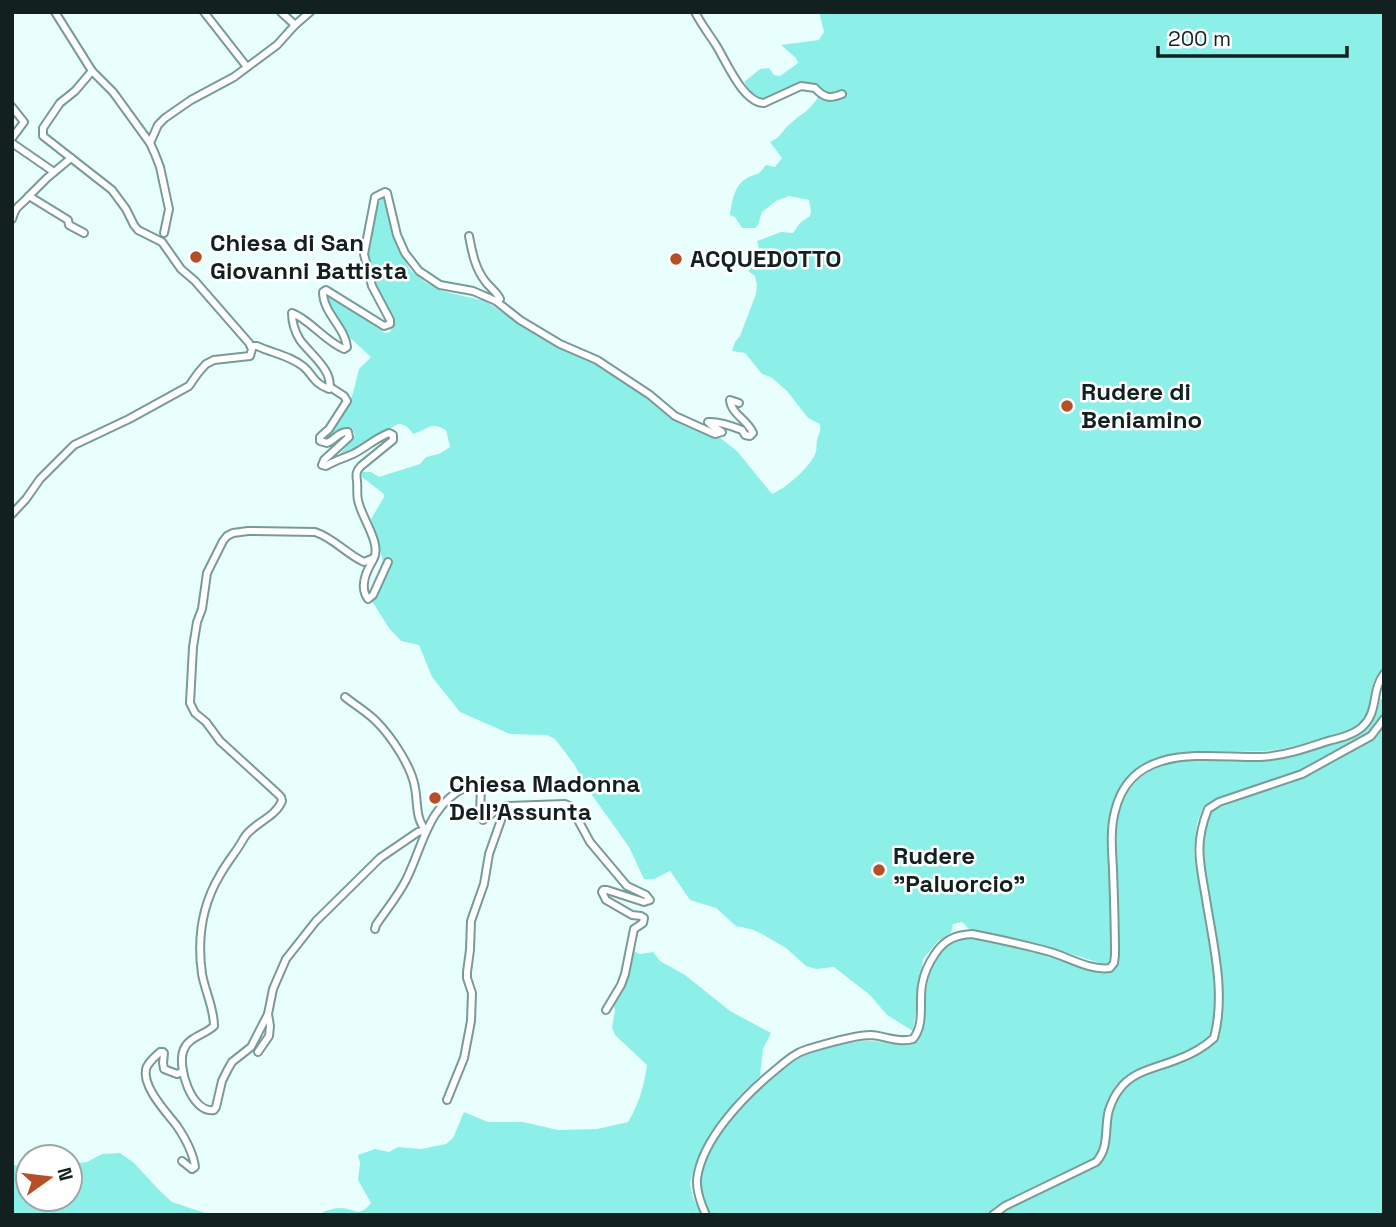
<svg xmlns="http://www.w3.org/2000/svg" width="1396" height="1227" font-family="'Space Grotesk',sans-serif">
	<rect width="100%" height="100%" fill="#e8fffd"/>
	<g fill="#8cf0e8">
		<path d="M 819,12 L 1384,12 L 1384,668 C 1363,683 1379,712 1354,727 C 1338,737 1286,749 1267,751 C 1205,754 1123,738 1110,821 C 1107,834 1110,850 1110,863 C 1111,894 1112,924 1113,954 L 1108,963 L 1103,964 L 1036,943 L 969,929 L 962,922 L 953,924 L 951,933 L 938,941 L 923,959 L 913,1031 L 887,1015 L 870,995 L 834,967 L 816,969 L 806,966 L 786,948 L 762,934 L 754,930 L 736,926 L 716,908 L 690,900 L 670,871 L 654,879 L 644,879 L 629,847 L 587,788 L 574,764 L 555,739 L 547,735 L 510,734 L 460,712 L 432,677 L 419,645 L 401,641 L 389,628 L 372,601 L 379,594 L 383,561 L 371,519 L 384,497 L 384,494 L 362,477 L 362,472 L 371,472 L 379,477 L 420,464 L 426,457 L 439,454 L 450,447 L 446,430 C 430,421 429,429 413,434 C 409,428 405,424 398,424 L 347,454 L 340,454 L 355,435 L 352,428 C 341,428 336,437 326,440 L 349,403 L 353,393 L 359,369 L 371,357 L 347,335 L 326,300 L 326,298 L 331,298 L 385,333 L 390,332 L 394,324 C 388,311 379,299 374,285 C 363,256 369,228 380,200 L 384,198 L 397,245 L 410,270 L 425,282 L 442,291 L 485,301 L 534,333 L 565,350 L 589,359 L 602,369 L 637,390 L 671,417 L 701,431 L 715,434 L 737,451 L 772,494 C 785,489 813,465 816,451 C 817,448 816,444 817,440 C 819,433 821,431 820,424 L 808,418 L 787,391 L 771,377 L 762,374 L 745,353 L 732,351 L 735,342 L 740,336 L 756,294 L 757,285 L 755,276 L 748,271 L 755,264 L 762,261 L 757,241 L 781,232 L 793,233 L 800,223 L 810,216 L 811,211 L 809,200 L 789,196 L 776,201 L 762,212 L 758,225 L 755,228 L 742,228 L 735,217 L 730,215 C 732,202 734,185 747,178 C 759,172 756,178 766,165 L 775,167 L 782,158 L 770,142 C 783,136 781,131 791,123 C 802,113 808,112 817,99 L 817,91 L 810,86 C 797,91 772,106 760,99 C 753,96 748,88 744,82 L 760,69 L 769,68 L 774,75 L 780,76 L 798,63 L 796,58 L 781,45 L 819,40 L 824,32 Z"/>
		<path d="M 1384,698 L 1384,715 L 1370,733 L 1357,741 L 1300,770 L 1218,798 L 1204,806 L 1197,823 L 1194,852 L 1213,967 L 1215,1018 L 1210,1036 C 1200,1045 1186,1053 1172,1057 C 1152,1064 1129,1068 1116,1087 C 1111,1093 1106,1104 1105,1112 C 1101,1127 1105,1146 1094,1158 L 1002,1203 L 987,1215 L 711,1215 C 706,1204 700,1191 702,1178 C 707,1139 748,1099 777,1074 C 785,1067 793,1059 803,1055 C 821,1047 843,1045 861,1041 C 883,1038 915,1056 923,1030 C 927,995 923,941 971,938 C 997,944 1023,948 1048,955 C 1069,962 1090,975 1112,972 L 1117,965 L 1119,955 C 1119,930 1118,906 1117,881 C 1116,854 1112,821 1125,797 C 1152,747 1215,762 1261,761 C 1279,761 1354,738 1367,727 C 1375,720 1378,709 1380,699 Z"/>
		<path d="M 1384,725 L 1384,1215 L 999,1215 L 1006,1209 L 1098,1164 C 1117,1144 1104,1110 1125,1088 C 1140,1072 1160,1071 1179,1063 C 1193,1057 1206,1050 1217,1040 L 1222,1019 L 1220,966 L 1202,852 L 1205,825 L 1210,811 L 1303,777 L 1373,739 Z"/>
		<path d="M 636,932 L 633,951 L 640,954 L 653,952 L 660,961 L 685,975 L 730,1011 L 771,1033 L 763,1049 L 760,1076 L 740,1095 L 710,1133 L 696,1163 L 690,1183 L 693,1198 L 702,1215 L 323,1215 L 323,1212 C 328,1210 335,1208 340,1208 C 355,1208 358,1219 371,1203 L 358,1180 L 360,1163 L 358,1155 L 375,1149 L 389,1152 L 398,1147 L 421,1149 L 446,1144 L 453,1138 L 464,1112 L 488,1122 L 523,1122 L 558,1130 L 597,1129 L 628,1122 C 639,1104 644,1086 647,1065 L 615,1035 L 612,1027 L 615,1010 L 610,994 L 619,982 Z"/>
		<path d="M 120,1153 L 134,1163 L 159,1190 L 172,1202 L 205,1213 L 217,1215 L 12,1215 L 12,1164 L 18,1166 L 28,1166 L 28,1199 L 70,1199 L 70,1164 L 87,1162 L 102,1154 Z"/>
	</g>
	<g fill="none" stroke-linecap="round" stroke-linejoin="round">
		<g stroke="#789b98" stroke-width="10">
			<g id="minor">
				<path d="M 55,12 L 92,71 L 113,92 L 150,143 L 155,154 L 160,167 L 169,209 L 164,233"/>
				<path d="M 204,12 L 247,67"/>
				<path d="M 281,12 L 295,25"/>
				<path d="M 695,12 C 701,24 709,34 716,45 C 726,61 743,103 764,103 L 801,86 L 815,88 C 824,98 830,99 842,94"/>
				<path d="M 12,107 L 24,122 L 12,138"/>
				<path d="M 12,143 L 54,172"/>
				<path d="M 150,143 L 158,125 L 165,118 L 191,100 L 234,77 L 277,45 L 295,25 L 310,12"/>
				<path d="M 71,158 L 47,178 L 29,196 L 68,220 L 69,225 L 84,233"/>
				<path d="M 12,219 C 17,203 20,207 29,196"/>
				<path d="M 496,301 L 520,320 L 560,344 L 597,360 L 650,395 L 675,416 L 715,434 L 722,432 L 711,425 L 708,422 C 719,421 732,426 742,430 L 745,435 L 750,436 L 753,433 C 748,420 731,414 730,400 L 739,403"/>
				<path d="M 251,346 L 257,346 C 272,353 291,356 304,367 C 314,376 313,383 329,389 C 334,371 310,354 300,340 C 295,332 292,322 292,313 C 309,319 325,341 344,349 L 347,347 C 345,327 323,313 323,292 L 326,290 L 384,326 L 390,324 L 390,320 L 372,286 L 364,254 L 375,197 L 385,192 L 387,193 L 397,235 L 405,253 L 419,271 L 440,285 L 473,291 L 496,301 L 500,299 C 497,292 490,288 485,281 C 475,268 472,252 469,236"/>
				<path d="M 12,514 L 26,499 L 40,479 L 74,445 L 129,419 L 189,386 L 198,373 L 206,364 L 214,360 L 250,356 L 252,349 L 249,343 L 195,281 L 181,269 L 162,242 L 138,230 L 134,225 L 126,209 L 112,190 L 43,136 L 43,128 L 60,103 L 75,91 L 92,71"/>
				<path d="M 373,560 C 366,572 359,587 368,599 L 373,595 L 388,562"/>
				<path d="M 375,929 L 376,925 C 386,910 398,896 406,880 C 423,846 428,805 466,787 C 473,784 475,783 481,785 L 480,815 L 483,820 L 498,809 L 506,806 L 565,804 L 571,807 L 590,842 L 627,886 L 646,895 L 650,900 L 644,902 L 607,890 L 603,890 L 602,892 L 606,900 L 632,915 L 641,916 L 644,918 L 643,923 L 634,929 L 625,974 L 621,985 L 606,1010"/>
				<path d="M 268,1014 L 251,1047 L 232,1062 L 228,1069 L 222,1081 L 216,1107 L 214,1110 C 192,1114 176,1066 184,1049 C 189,1037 206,1034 214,1026 C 214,1008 205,991 202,974 C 197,939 202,905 220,875 C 227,862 237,851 244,838 C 253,823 275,818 282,801 L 281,797 L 277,793 L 220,741 L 206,722 L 195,713 L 190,703 L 193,647 L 197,622 L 202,609 L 207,573 L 223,541 L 227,536 L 233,533 L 248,531 L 315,532 C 334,538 346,554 364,562 L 374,558 C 381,544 363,519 359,504 C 356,496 358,489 357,481 C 356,474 356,471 361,466 L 393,440 L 393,435 L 389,433 C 376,438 365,448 353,454 C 342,459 336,460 326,466 L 322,465 L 324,460 L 349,437 L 348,432 C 340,431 334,440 327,443 L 320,441 L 320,437 L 329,429 L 347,401 L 344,396 L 330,387"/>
				<path d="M 258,1052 L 269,1036 L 270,1026 L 268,1014 L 273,989 L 286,959 L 316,921 L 380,858 L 418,832 L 426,830 C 415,819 418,802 415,788 C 412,767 391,736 376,721 C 367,712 355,705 345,697"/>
				<path d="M 447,1100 L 464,1058 L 471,1021 L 472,993 L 467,978 L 467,972 L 470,950 L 471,921 L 484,884 L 489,854 L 506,806"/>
				<path d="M 182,1161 L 192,1169 L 195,1167 C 193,1152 185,1138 177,1126 C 167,1113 142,1087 146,1069 C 148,1062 155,1057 160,1052 L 163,1052 L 164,1053 L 163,1063 L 164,1069 L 177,1074 L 182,1072"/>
				<path d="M 706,1215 C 701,1204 696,1191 697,1179 C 702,1139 744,1096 773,1072 C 784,1063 794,1053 808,1049 C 825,1044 854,1035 871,1035 C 885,1036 899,1043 913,1039 C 925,1025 919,1002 922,985 C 924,973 928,964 935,954 C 944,940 955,935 972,934 C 997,939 1022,944 1047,951 C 1067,956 1089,971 1110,968 L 1114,963 L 1115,955 C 1115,926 1114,898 1113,869 C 1112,850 1110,830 1115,811 C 1132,741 1208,758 1261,757 C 1284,756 1307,748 1328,741 C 1340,738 1353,735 1362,727 C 1379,712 1371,690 1384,674"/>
				<path d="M 993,1215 L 1005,1206 L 1096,1162 C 1110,1147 1104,1127 1109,1110 C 1111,1104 1115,1095 1119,1090 C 1132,1071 1156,1068 1176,1060 C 1190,1055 1203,1048 1214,1038 C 1226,993 1213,944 1206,899 C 1200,863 1194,844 1208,809 L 1219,802 L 1302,774 L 1371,736 L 1384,719"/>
			</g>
		</g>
		<use href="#minor" stroke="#fff" stroke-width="6"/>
	</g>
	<g fill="#b64e28" stroke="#fff" stroke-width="2.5">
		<circle cx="196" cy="257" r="7"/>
		<circle cx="676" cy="259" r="7"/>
		<circle cx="1067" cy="406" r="7"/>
		<circle cx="435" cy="798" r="7"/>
		<circle cx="879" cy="870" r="7"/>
	</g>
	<g text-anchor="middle" stroke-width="5" stroke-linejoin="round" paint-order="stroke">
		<g font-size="24" font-weight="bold" fill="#12201f" stroke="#fff" text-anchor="start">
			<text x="210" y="251">Chiesa di San<tspan x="210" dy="28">Giovanni Battista</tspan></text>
			<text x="690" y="267">ACQUEDOTTO</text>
			<text x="1081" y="400">Rudere di<tspan x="1081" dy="28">Beniamino</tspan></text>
			<text x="449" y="792">Chiesa Madonna<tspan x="449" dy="28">Dell'Assunta</tspan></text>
			<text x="893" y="864">Rudere<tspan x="893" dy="28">"Paluorcio"</tspan></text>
		</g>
	</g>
	<rect width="1396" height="1227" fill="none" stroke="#12201f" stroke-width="28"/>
	<g transform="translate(49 1178) rotate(76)"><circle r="33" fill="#ffffff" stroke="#a0a6a5" stroke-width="2"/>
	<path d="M0-5L12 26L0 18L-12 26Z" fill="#b64e28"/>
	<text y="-10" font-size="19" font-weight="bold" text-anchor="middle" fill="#12201f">N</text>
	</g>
	<path d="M1158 46v10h189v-10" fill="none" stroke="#12201f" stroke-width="3.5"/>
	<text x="1168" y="46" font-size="21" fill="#12201f" stroke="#ffffff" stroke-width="5" paint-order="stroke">200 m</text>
</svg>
